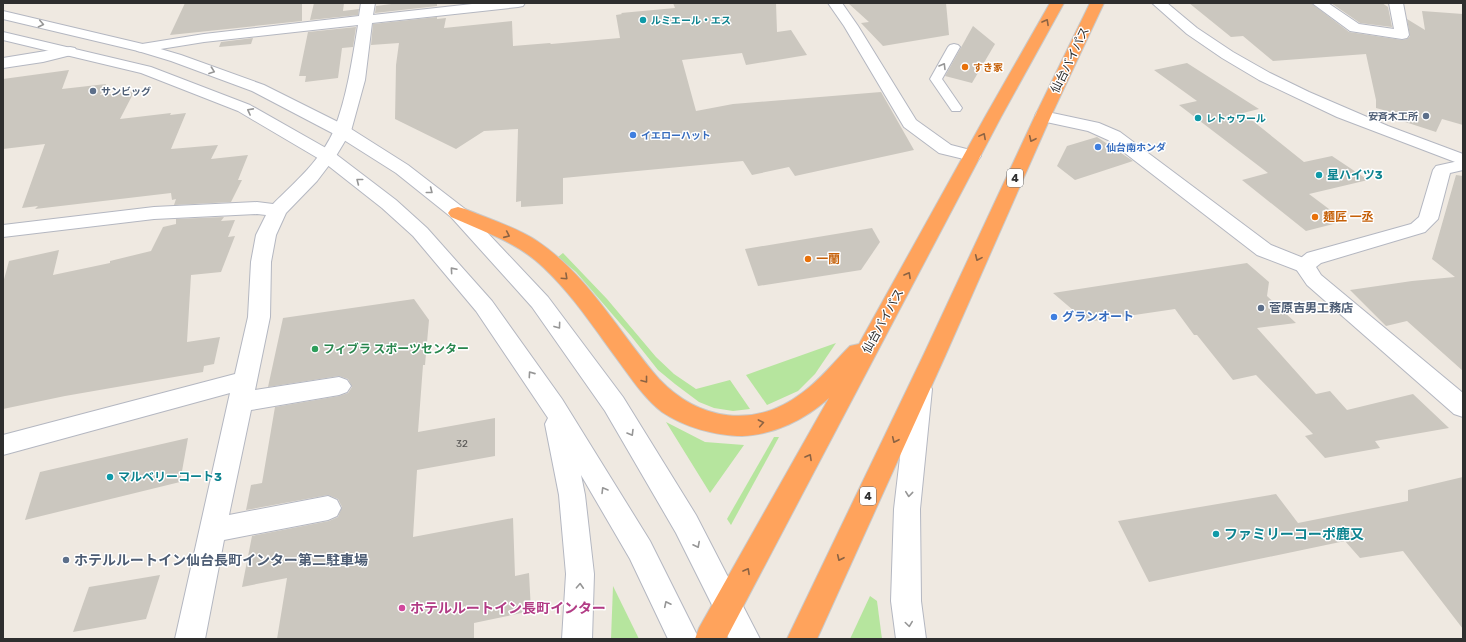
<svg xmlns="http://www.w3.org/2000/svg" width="1466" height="642" font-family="Rubik,'Noto Sans JP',sans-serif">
	<rect width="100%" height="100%" fill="#efe9e1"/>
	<g fill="#b6e59e">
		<path d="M 563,253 L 607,299 L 656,357 L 674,374 L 696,389 L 730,380 L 750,409 L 733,411 L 714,408 L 699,402 L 675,384 L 658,370 L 631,336 L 576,272 L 558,257 Z"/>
		<path d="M 836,343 L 815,374 L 798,391 L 767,405 L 746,375 Z"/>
		<path d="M 666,422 L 705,442 L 744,445 L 710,493 Z"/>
		<path d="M 774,437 L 779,437 L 731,525 L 727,519 Z"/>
		<path d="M 613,586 L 639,639 L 611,639 Z"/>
		<path d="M 870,596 L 877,601 L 882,639 L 850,639 Z"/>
	</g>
	<g fill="#cbc7bf">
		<path d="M 185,3 L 302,3 L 302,21 L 170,35 Z"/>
		<path d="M 314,3 L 344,3 L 343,11 L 359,9 L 358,15 L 310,20 Z"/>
		<path d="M 399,3 L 437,3 L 437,6 L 375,13 L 376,6 Z"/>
		<path d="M 673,3 L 776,3 L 777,32 L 791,30 L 807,55 L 746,65 L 742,53 L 682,60 L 696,111 L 733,104 L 881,92 L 914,150 L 795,176 L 789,167 L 752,175 L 743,161 L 563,178 L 563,204 L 521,207 L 521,201 L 516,202 L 518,129 L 484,131 L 456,149 L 395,119 L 396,65 L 399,43 L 371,45 L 373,24 L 437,17 L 437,19 L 446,18 L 444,28 L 512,21 L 513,46 L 550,43 L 551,44 L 620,38 L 616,15 L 622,14 L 621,13 L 675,8 Z"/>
		<path d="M 848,3 L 946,3 L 949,35 L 883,46 L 861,23 L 869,22 Z"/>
		<path d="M 1189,3 L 1311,3 L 1349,32 L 1402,40 L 1407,39 L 1410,36 L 1407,19 L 1425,30 L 1422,11 L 1463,14 L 1463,125 L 1442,119 L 1436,132 L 1399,120 L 1401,115 L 1376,108 L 1376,100 L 1366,54 L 1273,61 L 1243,36 L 1231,37 Z"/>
		<path d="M 1331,3 L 1382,3 L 1388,7 L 1392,27 L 1360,23 Z"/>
		<path d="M 973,26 L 995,44 L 972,83 L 945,76 Z"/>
		<path d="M 356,27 L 353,47 L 342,48 L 338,78 L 305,82 L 306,76 L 299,76 L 308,32 Z"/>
		<path d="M 253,38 L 251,44 L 219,47 L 221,42 Z"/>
		<path d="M 1187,63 L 1259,109 L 1243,113 L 1304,162 L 1332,156 L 1368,180 L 1309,194 L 1345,221 L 1306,231 L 1242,180 L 1268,173 L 1179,105 L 1197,101 L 1154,70 Z"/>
		<path d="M 69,70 L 62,89 L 106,84 L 100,95 L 134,92 L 120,119 L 171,113 L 170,115 L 186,113 L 171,149 L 218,145 L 211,159 L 248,155 L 238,180 L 242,180 L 231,202 L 174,205 L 176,199 L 172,200 L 171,193 L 35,209 L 38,206 L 22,208 L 45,144 L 3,149 L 3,79 Z"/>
		<path d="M 1097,137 L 1133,161 L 1075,180 L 1057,166 L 1067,146 Z"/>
		<path d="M 1456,175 L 1463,176 L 1463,371 L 1407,321 L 1386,326 L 1350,290 L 1412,281 L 1455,277 L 1432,259 Z"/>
		<path d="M 224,217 L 221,221 L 235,220 L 228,237 L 235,236 L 221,272 L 191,275 L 187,342 L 220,337 L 214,364 L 204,366 L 203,372 L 65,396 L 3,409 L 3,283 L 9,261 L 59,250 L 53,275 L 110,263 L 110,261 L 151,251 L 163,227 L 176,224 L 176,219 Z"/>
		<path d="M 872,228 L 880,242 L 861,270 L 758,286 L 745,249 Z"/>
		<path d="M 1247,263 L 1269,282 L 1267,296 L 1296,323 L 1257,328 L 1316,394 L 1330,391 L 1347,410 L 1413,394 L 1449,428 L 1375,441 L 1380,448 L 1325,458 L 1305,436 L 1313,434 L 1256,375 L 1233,380 L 1197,335 L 1194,335 L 1175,309 L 1087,322 L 1053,293 Z"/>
		<path d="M 414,299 L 429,320 L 425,365 L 423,365 L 418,432 L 495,418 L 495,456 L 417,470 L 413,537 L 513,518 L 515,576 L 529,573 L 531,611 L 474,623 L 474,639 L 277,639 L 287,578 L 242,587 L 252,536 L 329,521 L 338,517 L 342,507 L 338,499 L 328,495 L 246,510 L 251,485 L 262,483 L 275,407 L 339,396 L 348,393 L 352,387 L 348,379 L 339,376 L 268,387 L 283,318 Z"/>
		<path d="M 188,438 L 180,482 L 25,520 L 40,472 Z"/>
		<path d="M 1463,477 L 1463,629 L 1403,551 L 1360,558 L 1345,541 L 1149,582 L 1118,521 L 1276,494 L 1298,523 L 1408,501 L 1408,490 Z"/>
		<path d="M 160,575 L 146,619 L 73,632 L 89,587 Z"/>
	</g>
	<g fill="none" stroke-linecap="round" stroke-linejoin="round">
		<g stroke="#b4b7c1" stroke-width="2">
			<path id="lane" d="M 954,44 L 958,45 L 960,47 L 942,79 L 962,108 L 960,111 L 952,111 L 930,79 L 948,47 L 950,45 Z"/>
		</g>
		<g stroke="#b4b7c1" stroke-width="2">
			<g id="street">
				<path d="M 361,3 L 375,3 L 373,15 L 481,3 L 525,3 L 523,6 L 518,7 L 372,23 L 365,80 L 351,131 L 336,156 L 317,181 L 286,213 L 276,235 L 271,262 L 270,317 L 255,390 L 339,377 L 347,380 L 351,386 L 347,392 L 339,395 L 251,410 L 229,515 L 328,496 L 337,500 L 341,508 L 337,516 L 328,520 L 224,540 L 205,639 L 175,639 L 230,393 L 3,455 L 3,435 L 235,374 L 248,317 L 251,262 L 256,235 L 266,215 L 257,214 L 154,219 L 3,237 L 3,225 L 154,207 L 257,202 L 273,204 C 295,182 322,159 334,130 C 347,97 352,61 358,25 L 204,42 L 142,52 L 137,51 L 135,48 L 137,45 L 142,44 L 204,34 L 359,16 Z"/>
				<path d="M 828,3 L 842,3 L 858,26 L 916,120 L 951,145 L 978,152 L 981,156 L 978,160 L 972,161 L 939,153 L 904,127 L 844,26 Z"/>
				<path d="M 1152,3 L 1167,3 L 1197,28 L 1233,52 L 1270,73 L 1309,92 L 1388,126 L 1463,154 L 1463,165 L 1337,117 L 1259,80 L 1222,58 L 1187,34 Z"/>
				<path d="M 1312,3 L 1328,3 L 1359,24 L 1394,29 L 1389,3 L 1403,3 L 1409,35 L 1407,38 L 1402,39 L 1350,31 Z"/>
				<path d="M 70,47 L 75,48 L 77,51 L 75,54 L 43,62 L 3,68 L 3,58 Z"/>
				<path d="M 1043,111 L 1099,123 L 1120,132 L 1271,245 L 1311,261 L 1314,266 L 1311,271 L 1304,273 L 1257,255 L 1108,140 L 1088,131 L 1037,120 L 1035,116 L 1037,112 Z"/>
			</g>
		</g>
		<g stroke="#b4b7c1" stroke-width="2">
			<g id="secondary">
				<path d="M 3,11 L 147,45 L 181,55 L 264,85 L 348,127 L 408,165 L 465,209 L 548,297 L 623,397 L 696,515 L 760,639 L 729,639 L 676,533 L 605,411 L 532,307 L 451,217 L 396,173 L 336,135 L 252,91 L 171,61 L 138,51 L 3,19 Z"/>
				<path d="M 3,32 L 151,67 L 250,105 L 333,152 L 396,200 L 427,228 L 492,301 L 562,399 L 650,541 L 699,639 L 668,639 L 630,559 L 581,475 L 585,495 L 594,574 L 592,639 L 562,639 L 566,574 L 559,495 L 545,424 L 548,418 L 476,311 L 413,236 L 382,208 L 321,160 L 238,111 L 141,73 L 3,40 Z"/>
				<path d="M 1463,160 L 1463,170 L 1450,173 L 1438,219 L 1425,232 L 1321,263 L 1316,267 L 1321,275 L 1463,393 L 1463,417 L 1454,414 L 1307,285 L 1294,266 L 1297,261 L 1307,253 L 1411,224 L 1419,217 L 1433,170 L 1436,166 Z"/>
				<path d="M 920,380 L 928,382 L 932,389 L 920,509 L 921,601 L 926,639 L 896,639 L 891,601 L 894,509 L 908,389 L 912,382 Z"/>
			</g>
		</g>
		<g stroke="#c9c9c9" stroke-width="2">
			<g id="highway">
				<path d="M 1050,3 L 1064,3 L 1001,117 L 726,639 L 695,639 L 699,628 L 829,398 C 806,419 774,435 742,436 C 716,436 684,427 662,412 C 644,398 631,378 617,359 C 594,328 572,294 543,267 C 517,242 484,232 451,217 L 448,213 L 451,209 L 458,207 L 465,209 C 489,219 516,227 537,241 C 589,276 619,333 659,379 C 699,421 755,429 802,393 C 820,380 834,362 850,346 L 859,344 L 985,117 Z"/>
				<path d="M 1090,3 L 1104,3 L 1051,116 L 946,354 L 817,639 L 787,639 L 924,354 L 1035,116 Z"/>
			</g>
		</g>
		<use href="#lane" fill="#fff" fill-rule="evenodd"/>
		<use href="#street" fill="#fff" fill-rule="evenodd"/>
		<use href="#secondary" fill="#fff" fill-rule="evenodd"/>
		<use href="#highway" fill="#ffa35c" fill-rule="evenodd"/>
	</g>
	<defs><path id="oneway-chevron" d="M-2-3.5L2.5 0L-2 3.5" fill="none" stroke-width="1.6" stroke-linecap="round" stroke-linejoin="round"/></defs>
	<g stroke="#8c6343">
		<use href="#oneway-chevron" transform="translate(1046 22) rotate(-61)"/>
		<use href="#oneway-chevron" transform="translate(983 136) rotate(-62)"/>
		<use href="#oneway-chevron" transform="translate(1032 139) rotate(115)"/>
		<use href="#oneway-chevron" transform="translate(507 235) rotate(24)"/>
		<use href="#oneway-chevron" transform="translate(978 258) rotate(114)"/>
		<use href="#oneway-chevron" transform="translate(908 275) rotate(-61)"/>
		<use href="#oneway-chevron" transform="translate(565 277) rotate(43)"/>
		<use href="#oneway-chevron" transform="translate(645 380) rotate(52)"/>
		<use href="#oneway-chevron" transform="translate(761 423) rotate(-11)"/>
		<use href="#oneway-chevron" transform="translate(895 440) rotate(115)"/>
		<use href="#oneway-chevron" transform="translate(809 457) rotate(-61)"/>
		<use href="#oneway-chevron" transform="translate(840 558) rotate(115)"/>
		<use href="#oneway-chevron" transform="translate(747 571) rotate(-61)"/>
	</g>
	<g stroke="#969696">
		<use href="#oneway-chevron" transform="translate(41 24) rotate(12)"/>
		<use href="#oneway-chevron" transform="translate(943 66) rotate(-59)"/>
		<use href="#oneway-chevron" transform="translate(212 71) rotate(20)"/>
		<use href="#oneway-chevron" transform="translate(250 111) rotate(-152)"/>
		<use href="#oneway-chevron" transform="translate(359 181) rotate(-142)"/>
		<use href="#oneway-chevron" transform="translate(430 191) rotate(38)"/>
		<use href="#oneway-chevron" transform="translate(453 270) rotate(-131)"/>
		<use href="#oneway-chevron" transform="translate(558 326) rotate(54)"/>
		<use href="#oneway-chevron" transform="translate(531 374) rotate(-125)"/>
		<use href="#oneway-chevron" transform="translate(631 433) rotate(59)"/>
		<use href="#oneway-chevron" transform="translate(604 490) rotate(-121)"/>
		<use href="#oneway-chevron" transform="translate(909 494) rotate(96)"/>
		<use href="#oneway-chevron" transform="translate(697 545) rotate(63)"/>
		<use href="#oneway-chevron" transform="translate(580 586) rotate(-87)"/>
		<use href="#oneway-chevron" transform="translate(667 604) rotate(-116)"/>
		<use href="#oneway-chevron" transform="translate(909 624) rotate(82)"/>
	</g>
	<g fill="#0f9aa8" stroke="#fff" stroke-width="1.5">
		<circle cx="643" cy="20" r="4"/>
		<circle cx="1198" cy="118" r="4"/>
		<circle cx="1319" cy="175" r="4"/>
		<circle cx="110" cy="477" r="4"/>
		<circle cx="1216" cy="534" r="4"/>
	</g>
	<g fill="#e8710a" stroke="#fff" stroke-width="1.5">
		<circle cx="965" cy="67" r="4"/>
		<circle cx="1315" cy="217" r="4"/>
		<circle cx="808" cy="259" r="4"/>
	</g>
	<g fill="#5c6f8a" stroke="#fff" stroke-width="1.5">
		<circle cx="93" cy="91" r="4"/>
		<circle cx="1426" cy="116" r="4"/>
		<circle cx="1261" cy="308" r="4"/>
		<circle cx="66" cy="560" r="4"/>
	</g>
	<g fill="#3f7fe0" stroke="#fff" stroke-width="1.5">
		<circle cx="633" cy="135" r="4"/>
		<circle cx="1098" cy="147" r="4"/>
		<circle cx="1054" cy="317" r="4"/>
	</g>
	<circle fill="#2e9e5b" stroke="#fff" stroke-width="1.5" cx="315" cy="349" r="4"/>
	<circle fill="#d1479c" stroke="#fff" stroke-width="1.5" cx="402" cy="608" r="4"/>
	<g text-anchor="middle" stroke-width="3" stroke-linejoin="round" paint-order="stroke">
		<g font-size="10" font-weight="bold" fill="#0d838f" stroke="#fff" text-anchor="start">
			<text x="651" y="24">ルミエール・エス</text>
			<text x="1206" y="122">レトゥワール</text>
		</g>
		<g font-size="10" font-weight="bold" fill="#c56008" stroke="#fff" text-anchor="start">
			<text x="973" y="71">すき家</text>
		</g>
		<g font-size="10" font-weight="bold" fill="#4e5e75" stroke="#fff" text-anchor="start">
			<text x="101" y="95">サンビッグ</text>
			<text x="1418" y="120" text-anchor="end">安斉木工所</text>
		</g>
		<g font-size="10" font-weight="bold" fill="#366cbe" stroke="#fff" text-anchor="start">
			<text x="641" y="139">イエローハット</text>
			<text x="1106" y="151">仙台南ホンダ</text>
		</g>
		<g font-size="10" fill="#555452">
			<text x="462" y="447">32</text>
		</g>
		<g fill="#fff" stroke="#6d6d6d" stroke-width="1">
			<rect x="1007" y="169" width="16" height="18" rx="3"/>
			<rect x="860" y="487" width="16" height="18" rx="3"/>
		</g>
		<g font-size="11" font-weight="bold" fill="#2e2e2e">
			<text x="1015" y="182">4</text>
			<text x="868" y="500">4</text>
		</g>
		<g font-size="12" fill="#2e2e2e" stroke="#fff">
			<text transform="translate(1070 60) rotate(-64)" y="4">仙台バイパス</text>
			<text transform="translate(883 321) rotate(-61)" y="4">仙台バイパス</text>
		</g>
		<g font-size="12" font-weight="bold" fill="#0d838f" stroke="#fff" text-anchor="start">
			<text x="1327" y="179">星ハイツ3</text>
			<text x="118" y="481">マルベリーコート3</text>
		</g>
		<g font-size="12" font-weight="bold" fill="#c56008" stroke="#fff" text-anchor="start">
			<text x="1323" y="221">麺匠 一丞</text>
			<text x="816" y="263">一蘭</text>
		</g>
		<g font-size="12" font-weight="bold" fill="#4e5e75" stroke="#fff" text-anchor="start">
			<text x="1269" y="312">菅原吉男工務店</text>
		</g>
		<g font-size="12" font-weight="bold" fill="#366cbe" stroke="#fff" text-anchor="start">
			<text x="1062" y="321">グランオート</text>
		</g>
		<g font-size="12" font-weight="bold" fill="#27864d" stroke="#fff" text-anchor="start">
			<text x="323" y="353">フィブラ スポーツセンター</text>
		</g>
		<g font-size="14" font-weight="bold" fill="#0d838f" stroke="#fff" text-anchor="start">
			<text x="1224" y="539">ファミリーコーポ鹿又</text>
		</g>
		<g font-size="14" font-weight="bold" fill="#4e5e75" stroke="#fff" text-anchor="start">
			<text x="74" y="565">ホテルルートイン仙台長町インター第二駐車場</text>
		</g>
		<g font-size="14" font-weight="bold" fill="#b23c85" stroke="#fff" text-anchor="start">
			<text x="410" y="613">ホテルルートイン長町インター</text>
		</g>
	</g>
	<rect width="1466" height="642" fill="none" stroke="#2e2e2e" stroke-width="8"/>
</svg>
